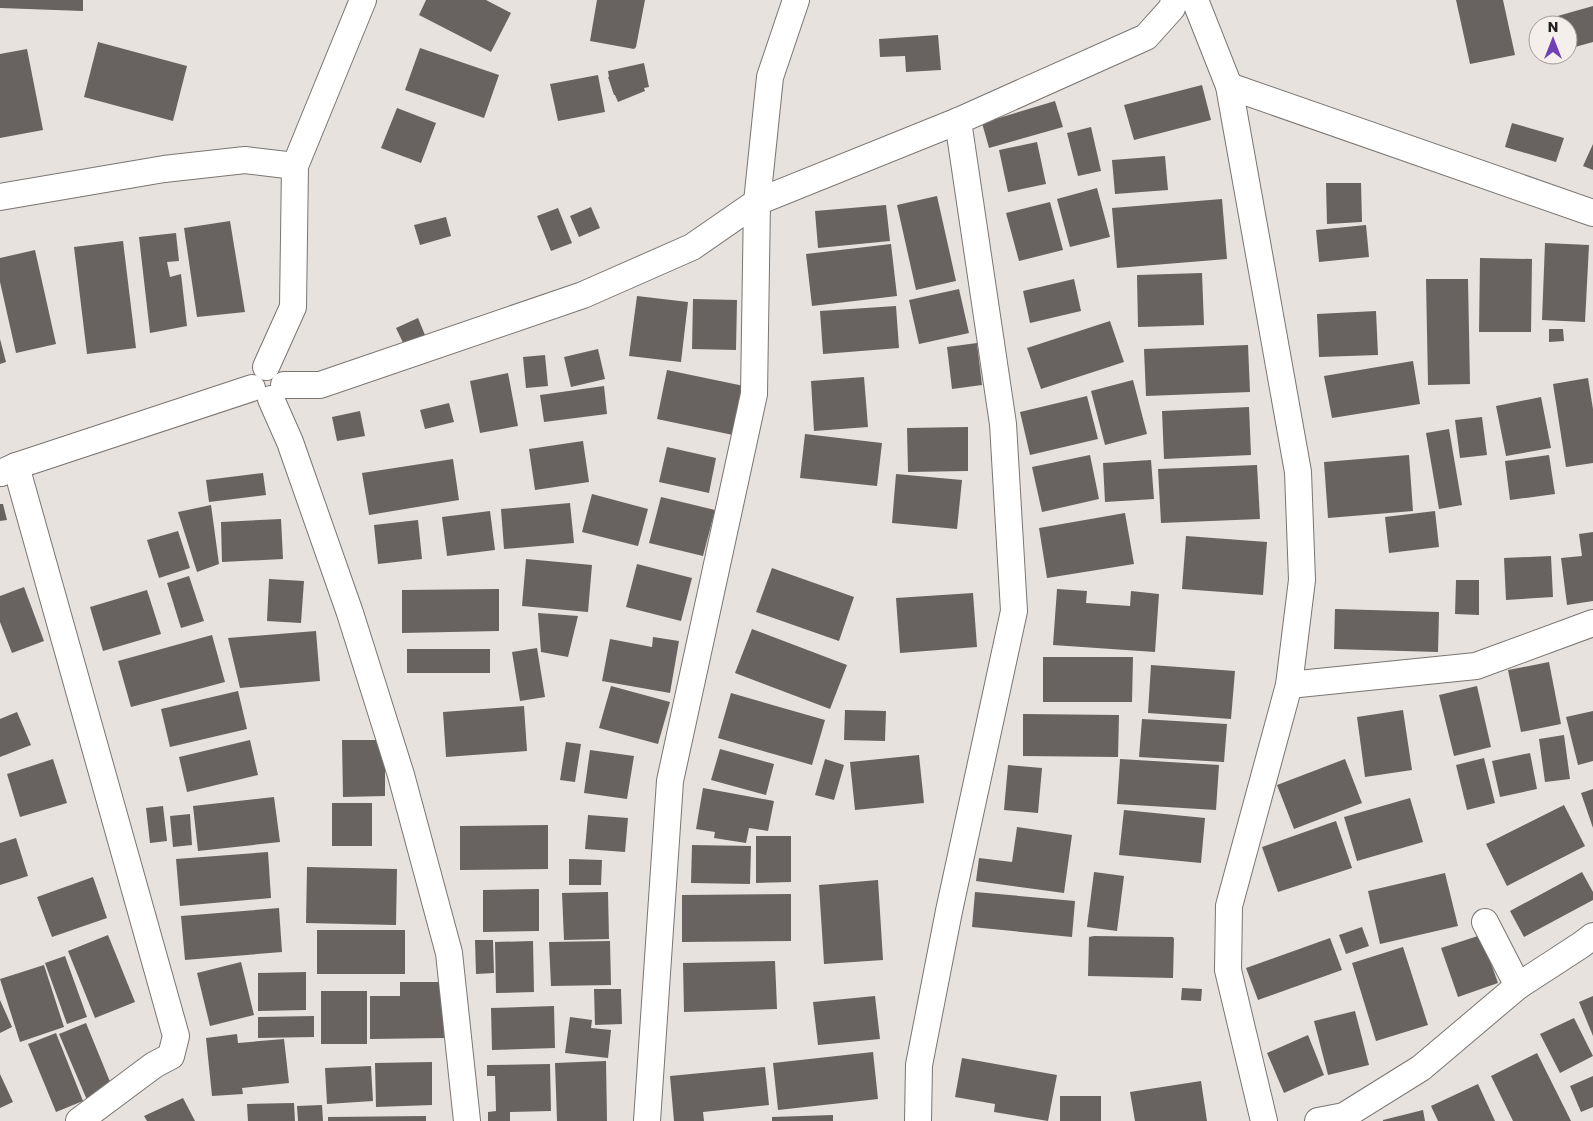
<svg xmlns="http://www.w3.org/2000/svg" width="1593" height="1121" font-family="Poppins,sans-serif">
	<rect width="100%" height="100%" fill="#e7e2de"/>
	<g fill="#686360">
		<path d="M 0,0 L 83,0 L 83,11 L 0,8 Z"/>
		<path d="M 426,0 L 486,0 L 511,13 L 491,52 L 419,15 Z"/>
		<path d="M 597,0 L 645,0 L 636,47 L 634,49 L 590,41 Z"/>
		<path d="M 1456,0 L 1503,0 L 1515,55 L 1470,64 Z"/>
		<path d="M 1593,6 L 1593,42 L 1568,49 L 1568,25 L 1541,25 L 1540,21 Z"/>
		<path d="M 938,35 L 941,70 L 906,72 L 905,56 L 880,57 L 879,39 Z"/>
		<path d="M 98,42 L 187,66 L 173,121 L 84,97 Z"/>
		<path d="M 420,48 L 499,75 L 484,118 L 405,90 Z"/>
		<path d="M 27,49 L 43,130 L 0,138 L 0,54 Z"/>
		<path d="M 644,63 L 649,87 L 644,88 L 645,91 L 618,102 L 615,95 L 614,95 L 608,77 L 609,77 L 608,71 Z"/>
		<path d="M 598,75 L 605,112 L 558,121 L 550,84 Z"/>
		<path d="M 1202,85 L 1211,120 L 1134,140 L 1124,105 Z"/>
		<path d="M 1055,101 L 1063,127 L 989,148 L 982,123 Z"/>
		<path d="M 397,108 L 436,123 L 421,163 L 381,148 Z"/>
		<path d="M 1512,123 L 1564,138 L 1556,162 L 1505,147 Z"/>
		<path d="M 1091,127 L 1101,171 L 1078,176 L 1067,133 Z"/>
		<path d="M 1037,142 L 1046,184 L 1008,192 L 999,150 Z"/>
		<path d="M 1593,144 L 1593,170 L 1583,166 Z"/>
		<path d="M 1165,156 L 1168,190 L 1115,194 L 1112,160 Z"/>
		<path d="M 1326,183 L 1361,183 L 1362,222 L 1327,224 Z"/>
		<path d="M 1097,188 L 1110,237 L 1070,247 L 1057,199 Z"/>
		<path d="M 937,196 L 956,281 L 916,290 L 897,205 Z"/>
		<path d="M 1222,199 L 1227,259 L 1117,268 L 1112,208 Z"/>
		<path d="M 1050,202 L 1063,250 L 1019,261 L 1006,213 Z"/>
		<path d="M 886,205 L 890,241 L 818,248 L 815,211 Z"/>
		<path d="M 591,207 L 600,228 L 579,237 L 570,216 Z"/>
		<path d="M 558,208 L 572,243 L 551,251 L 537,216 Z"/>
		<path d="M 446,217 L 451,236 L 420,245 L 414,225 Z"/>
		<path d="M 230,221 L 245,312 L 197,317 L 184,228 Z"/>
		<path d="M 1366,225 L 1369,257 L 1319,262 L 1316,230 Z"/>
		<path d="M 176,233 L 179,261 L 167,262 L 170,277 L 181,274 L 187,326 L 150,333 L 139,237 Z"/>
		<path d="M 123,241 L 136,348 L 87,354 L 74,247 Z"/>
		<path d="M 1545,243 L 1589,245 L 1585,322 L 1542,320 Z"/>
		<path d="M 891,244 L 897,296 L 812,306 L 806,254 Z"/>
		<path d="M 35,250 L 56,344 L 16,353 L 0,282 L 0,258 Z"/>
		<path d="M 1480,258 L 1532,259 L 1531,332 L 1479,332 Z"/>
		<path d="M 1202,273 L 1204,325 L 1138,327 L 1137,275 Z"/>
		<path d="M 1074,279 L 1081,311 L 1030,323 L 1023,291 Z"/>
		<path d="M 1426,279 L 1468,279 L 1470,384 L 1428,385 Z"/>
		<path d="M 959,289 L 969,333 L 919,344 L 909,300 Z"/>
		<path d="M 637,296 L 688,302 L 681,362 L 629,356 Z"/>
		<path d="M 693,299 L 737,300 L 736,350 L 692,349 Z"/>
		<path d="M 896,306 L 899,348 L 823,354 L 820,311 Z"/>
		<path d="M 1376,311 L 1378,355 L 1319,357 L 1317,314 Z"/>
		<path d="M 418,318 L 427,340 L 406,349 L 396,328 Z"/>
		<path d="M 1110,321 L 1124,362 L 1041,389 L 1027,348 Z"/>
		<path d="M 1549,329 L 1563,329 L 1564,341 L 1549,342 Z"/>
		<path d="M 0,339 L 6,362 L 0,364 Z"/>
		<path d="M 977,343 L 982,385 L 952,389 L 947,347 Z"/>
		<path d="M 1248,345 L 1250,392 L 1146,396 L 1144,349 Z"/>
		<path d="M 598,349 L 605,379 L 571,387 L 564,357 Z"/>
		<path d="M 545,355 L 548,386 L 526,388 L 523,357 Z"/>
		<path d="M 1413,361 L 1420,404 L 1332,418 L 1324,376 Z"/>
		<path d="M 667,370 L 744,386 L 733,435 L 657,419 Z"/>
		<path d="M 508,373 L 518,426 L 480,433 L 470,381 Z"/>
		<path d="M 864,377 L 868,427 L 814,431 L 811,381 Z"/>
		<path d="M 1588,378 L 1593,409 L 1593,463 L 1566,467 L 1553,384 Z"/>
		<path d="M 1133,380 L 1147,434 L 1105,445 L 1091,391 Z"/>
		<path d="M 604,386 L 607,414 L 544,422 L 540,395 Z"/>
		<path d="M 1087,396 L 1098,439 L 1030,455 L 1020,412 Z"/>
		<path d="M 1541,397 L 1551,448 L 1506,456 L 1496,406 Z"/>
		<path d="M 449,403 L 454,422 L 425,429 L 420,410 Z"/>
		<path d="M 1249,407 L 1251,455 L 1164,459 L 1162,411 Z"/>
		<path d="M 360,411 L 365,436 L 337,441 L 332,417 Z"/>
		<path d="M 1482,417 L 1487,455 L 1460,458 L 1455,420 Z"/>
		<path d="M 968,427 L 968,471 L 908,472 L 907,428 Z"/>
		<path d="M 1449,429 L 1462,505 L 1439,509 L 1426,433 Z"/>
		<path d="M 805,434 L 882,443 L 877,486 L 800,478 Z"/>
		<path d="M 583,441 L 589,482 L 535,490 L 529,449 Z"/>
		<path d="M 667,447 L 716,458 L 709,493 L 659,482 Z"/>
		<path d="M 1090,455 L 1099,499 L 1042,512 L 1032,467 Z"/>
		<path d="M 1409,455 L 1413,511 L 1328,518 L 1324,462 Z"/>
		<path d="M 1549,455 L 1555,494 L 1510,500 L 1505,461 Z"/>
		<path d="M 453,459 L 459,500 L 369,515 L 362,473 Z"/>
		<path d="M 1151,460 L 1154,499 L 1105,502 L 1103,463 Z"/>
		<path d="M 1257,465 L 1260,519 L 1161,523 L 1158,469 Z"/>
		<path d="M 263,473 L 266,495 L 209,502 L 206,480 Z"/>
		<path d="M 896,474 L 962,480 L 957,529 L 892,523 Z"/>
		<path d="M 592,494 L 648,509 L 638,546 L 582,532 Z"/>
		<path d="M 661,497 L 715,510 L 703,556 L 649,543 Z"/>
		<path d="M 570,503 L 574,543 L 504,549 L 501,509 Z"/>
		<path d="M 0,504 L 3,504 L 7,520 L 0,521 Z"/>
		<path d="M 211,505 L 219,564 L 197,572 L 178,512 Z"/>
		<path d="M 490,511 L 495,550 L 447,556 L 442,517 Z"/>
		<path d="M 1435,511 L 1439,547 L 1389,553 L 1385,517 Z"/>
		<path d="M 1125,513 L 1134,564 L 1047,578 L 1039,528 Z"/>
		<path d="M 281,519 L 283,559 L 222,562 L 221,522 Z"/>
		<path d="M 418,520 L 422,559 L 378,564 L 374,525 Z"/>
		<path d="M 178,531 L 190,568 L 159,578 L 147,540 Z"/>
		<path d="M 1593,532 L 1593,601 L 1567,605 L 1561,558 L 1582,556 L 1579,534 Z"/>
		<path d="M 1186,536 L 1267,542 L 1263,595 L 1182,589 Z"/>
		<path d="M 1551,556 L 1553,597 L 1506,600 L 1504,558 Z"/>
		<path d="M 526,559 L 592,565 L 588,612 L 522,606 Z"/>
		<path d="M 637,564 L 692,578 L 681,621 L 626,607 Z"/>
		<path d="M 772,568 L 854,597 L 839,641 L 756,612 Z"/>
		<path d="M 189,576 L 204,621 L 181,628 L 167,583 Z"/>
		<path d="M 269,579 L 304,581 L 301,623 L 267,621 Z"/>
		<path d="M 1456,580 L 1479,580 L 1479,615 L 1455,614 Z"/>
		<path d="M 24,587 L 44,641 L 12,653 L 0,622 L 0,596 Z"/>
		<path d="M 499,589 L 499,631 L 402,633 L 402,590 Z"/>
		<path d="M 1057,589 L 1087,591 L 1086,603 L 1130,606 L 1131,591 L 1159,594 L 1155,652 L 1053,645 Z"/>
		<path d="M 147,590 L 161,634 L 103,651 L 90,607 Z"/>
		<path d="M 973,593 L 977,647 L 900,653 L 896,598 Z"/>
		<path d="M 1335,609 L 1439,612 L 1438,652 L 1334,649 Z"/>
		<path d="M 538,613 L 578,616 L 568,657 L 541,652 Z"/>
		<path d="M 752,629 L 847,665 L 830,709 L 735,673 Z"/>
		<path d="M 316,631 L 320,681 L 240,688 L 228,638 Z"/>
		<path d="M 212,635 L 225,682 L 131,707 L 118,661 Z"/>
		<path d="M 653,637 L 679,641 L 670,693 L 602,681 L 610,639 L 652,647 Z"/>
		<path d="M 537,648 L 545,697 L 520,701 L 512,652 Z"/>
		<rect x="407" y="649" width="83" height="24"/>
		<path d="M 1043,657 L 1133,657 L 1132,702 L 1043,702 Z"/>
		<path d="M 1549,662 L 1561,724 L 1521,732 L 1508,670 Z"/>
		<path d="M 1151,665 L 1235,671 L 1231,719 L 1148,713 Z"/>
		<path d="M 611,686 L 670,702 L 658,744 L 599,728 Z"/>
		<path d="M 1477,686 L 1491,747 L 1454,756 L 1439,695 Z"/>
		<path d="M 238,691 L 247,729 L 170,747 L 161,709 Z"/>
		<path d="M 731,693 L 825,720 L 812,765 L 718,738 Z"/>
		<path d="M 524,706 L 527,751 L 446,757 L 443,712 Z"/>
		<path d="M 845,710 L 886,711 L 885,741 L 844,740 Z"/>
		<path d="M 1403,710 L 1412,770 L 1365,777 L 1357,717 Z"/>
		<path d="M 1593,711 L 1593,761 L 1578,765 L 1566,717 Z"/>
		<path d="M 17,712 L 31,745 L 0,757 L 0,719 Z"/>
		<path d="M 1023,714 L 1119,715 L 1118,757 L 1023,756 Z"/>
		<path d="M 1142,719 L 1227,724 L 1224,762 L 1139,757 Z"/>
		<path d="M 1564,735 L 1570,779 L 1545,782 L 1539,739 Z"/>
		<path d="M 250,740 L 258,775 L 187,792 L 179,757 Z"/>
		<path d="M 342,740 L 385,740 L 385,796 L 343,797 Z"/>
		<path d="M 566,742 L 581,744 L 575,782 L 560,780 Z"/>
		<path d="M 720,749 L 774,764 L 766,795 L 711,780 Z"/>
		<path d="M 590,750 L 634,756 L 627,799 L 584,793 Z"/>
		<path d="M 1530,753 L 1537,789 L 1500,797 L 1492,761 Z"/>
		<path d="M 919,755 L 924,803 L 855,810 L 850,762 Z"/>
		<path d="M 1484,758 L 1495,803 L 1467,810 L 1456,765 Z"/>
		<path d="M 53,759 L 67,803 L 20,817 L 7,774 Z"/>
		<path d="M 825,759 L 844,765 L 834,800 L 815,795 Z"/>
		<path d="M 1120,759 L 1219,765 L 1216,810 L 1117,804 Z"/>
		<path d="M 1345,759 L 1362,803 L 1294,829 L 1277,785 Z"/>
		<path d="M 1008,765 L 1042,768 L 1038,813 L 1004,810 Z"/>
		<path d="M 703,788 L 774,801 L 768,831 L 749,828 L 746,843 L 714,838 L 715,832 L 696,829 Z"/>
		<path d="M 1593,789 L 1593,828 L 1581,793 Z"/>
		<path d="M 274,797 L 280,842 L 198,851 L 193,806 Z"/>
		<path d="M 1410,798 L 1423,842 L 1357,861 L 1344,817 Z"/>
		<rect x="332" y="803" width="40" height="43"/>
		<path d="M 1564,805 L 1585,846 L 1507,886 L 1486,844 Z"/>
		<path d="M 163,806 L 167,841 L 150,843 L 146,808 Z"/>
		<path d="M 1124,810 L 1205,818 L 1201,863 L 1119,855 Z"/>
		<path d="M 190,814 L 192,845 L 173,847 L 170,816 Z"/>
		<path d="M 588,815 L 628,818 L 625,852 L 585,849 Z"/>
		<path d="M 1336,821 L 1352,868 L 1278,892 L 1262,847 Z"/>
		<path d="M 548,825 L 548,869 L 460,870 L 460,826 Z"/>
		<path d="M 1017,827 L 1072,835 L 1064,893 L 976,881 L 979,858 L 1012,862 Z"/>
		<path d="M 756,836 L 791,836 L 791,882 L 756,883 Z"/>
		<path d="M 16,838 L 28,876 L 0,885 L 0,843 Z"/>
		<path d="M 692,845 L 751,846 L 750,884 L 691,883 Z"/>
		<path d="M 268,852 L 271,898 L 180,906 L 176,859 Z"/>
		<path d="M 569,859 L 602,860 L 601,885 L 569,885 Z"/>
		<path d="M 307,867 L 397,869 L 396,925 L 306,923 Z"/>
		<path d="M 1094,872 L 1124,876 L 1117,931 L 1087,927 Z"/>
		<path d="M 1582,872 L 1593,892 L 1593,900 L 1524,937 L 1510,911 Z"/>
		<path d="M 1445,873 L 1458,926 L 1380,944 L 1368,891 Z"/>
		<path d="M 93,877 L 107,918 L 52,937 L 37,897 Z"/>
		<path d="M 878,880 L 883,960 L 824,964 L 819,885 Z"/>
		<path d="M 539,889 L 539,931 L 483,932 L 483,890 Z"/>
		<path d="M 608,892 L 609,939 L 564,940 L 562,893 Z"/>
		<path d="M 975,892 L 1075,901 L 1072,937 L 972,927 Z"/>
		<path d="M 791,894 L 791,941 L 682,942 L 682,895 Z"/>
		<path d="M 279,908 L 282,952 L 185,960 L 181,916 Z"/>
		<path d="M 1362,927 L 1369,946 L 1346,954 L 1339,935 Z"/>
		<rect x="317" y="930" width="88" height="44"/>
		<path d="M 108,935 L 135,1002 L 95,1018 L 68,951 Z"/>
		<path d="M 1481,935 L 1498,983 L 1458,997 L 1441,948 Z"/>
		<path d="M 1094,936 L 1173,937 L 1174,939 L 1173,978 L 1088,976 L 1089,937 Z"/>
		<path d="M 1330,938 L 1342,970 L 1258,1000 L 1246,968 Z"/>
		<path d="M 475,940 L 493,940 L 494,973 L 476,974 Z"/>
		<path d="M 533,941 L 534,992 L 496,993 L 495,942 Z"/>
		<path d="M 610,941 L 611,985 L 551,986 L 549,942 Z"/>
		<path d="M 1403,947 L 1428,1025 L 1376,1041 L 1352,963 Z"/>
		<path d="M 65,956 L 87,1017 L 67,1024 L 45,963 Z"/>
		<path d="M 775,961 L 777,1009 L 684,1012 L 683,963 Z"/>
		<path d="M 241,962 L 254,1015 L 210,1026 L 197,973 Z"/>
		<path d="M 44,965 L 64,1027 L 20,1042 L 0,979 Z"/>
		<path d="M 306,972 L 306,1010 L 258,1011 L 258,973 Z"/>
		<path d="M 400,982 L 443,982 L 444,1038 L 370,1039 L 370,996 L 400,996 Z"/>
		<path d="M 1182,988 L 1202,989 L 1201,1001 L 1181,1000 Z"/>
		<path d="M 594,989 L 621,989 L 622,1024 L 595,1025 Z"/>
		<rect x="321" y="991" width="46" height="53"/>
		<path d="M 875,996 L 880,1039 L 818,1045 L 813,1002 Z"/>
		<path d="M 1593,996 L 1593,1036 L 1579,1002 Z"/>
		<path d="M 0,1000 L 12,1027 L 0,1033 Z"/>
		<path d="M 554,1006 L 555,1048 L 492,1050 L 491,1008 Z"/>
		<path d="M 1355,1011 L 1369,1065 L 1328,1075 L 1314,1021 Z"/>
		<path d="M 314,1016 L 314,1037 L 258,1038 L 258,1017 Z"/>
		<path d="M 570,1017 L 592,1020 L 591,1028 L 611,1030 L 608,1058 L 565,1053 Z"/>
		<path d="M 1574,1018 L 1593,1056 L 1560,1073 L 1540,1034 Z"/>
		<path d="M 86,1023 L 113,1089 L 87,1100 L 59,1034 Z"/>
		<path d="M 56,1033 L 83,1101 L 56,1112 L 28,1044 Z"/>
		<path d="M 237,1034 L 238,1043 L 284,1039 L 289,1083 L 242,1088 L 243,1094 L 212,1096 L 206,1038 Z"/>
		<path d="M 1308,1035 L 1324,1075 L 1284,1093 L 1267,1053 Z"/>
		<path d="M 873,1052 L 878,1099 L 778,1110 L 773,1063 Z"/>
		<path d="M 1537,1053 L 1571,1121 L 1513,1121 L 1491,1076 Z"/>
		<path d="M 962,1058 L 1057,1075 L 1048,1121 L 994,1112 L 995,1104 L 955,1097 Z"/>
		<path d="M 606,1061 L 607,1121 L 557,1121 L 555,1063 Z"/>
		<path d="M 432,1062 L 432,1105 L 376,1107 L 375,1063 Z"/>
		<path d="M 550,1064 L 551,1111 L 510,1112 L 510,1121 L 488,1121 L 488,1112 L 496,1111 L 495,1076 L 487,1076 L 487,1065 Z"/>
		<path d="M 371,1066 L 373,1101 L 327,1104 L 325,1068 Z"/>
		<path d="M 765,1067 L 769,1105 L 703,1112 L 704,1121 L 674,1121 L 670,1076 Z"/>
		<path d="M 0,1074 L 13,1102 L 0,1108 Z"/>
		<path d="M 1593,1076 L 1593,1107 L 1581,1112 L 1570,1086 Z"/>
		<path d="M 1201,1081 L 1207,1121 L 1135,1121 L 1130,1092 Z"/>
		<path d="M 1478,1084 L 1495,1121 L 1438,1121 L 1431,1106 Z"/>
		<rect x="1060" y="1096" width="41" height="25"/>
		<path d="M 183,1098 L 195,1121 L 147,1121 L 144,1116 Z"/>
		<path d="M 294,1103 L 295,1121 L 248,1121 L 247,1104 Z"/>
		<path d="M 322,1105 L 323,1121 L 298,1121 L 297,1106 Z"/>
		<path d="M 1423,1110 L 1425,1121 L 1383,1121 L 1383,1120 Z"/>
		<path d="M 833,1115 L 833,1121 L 772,1121 L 772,1117 Z"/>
		<path d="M 426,1116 L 426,1121 L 328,1121 L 328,1117 Z"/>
	</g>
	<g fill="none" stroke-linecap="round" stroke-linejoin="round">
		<g stroke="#7a7572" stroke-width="28">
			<g id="minor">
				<path d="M 1195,0 L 1229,86 L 1298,472 L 1302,580 L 1289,685 L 1229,906 L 1228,970 L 1264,1121"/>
				<path d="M 1229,86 L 1593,213"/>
				<path d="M 0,197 L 164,169 L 245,160 L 295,166"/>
				<path d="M 266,367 L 293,307 L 295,166 L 363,0"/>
				<path d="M 284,385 L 320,385 L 583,295 L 692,247 L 757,202 L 958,121 L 1146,37 L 1172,8 L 1174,0"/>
				<path d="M 271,399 L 290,442 L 350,613 L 401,775 L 449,953 L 467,1121"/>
				<path d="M 16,466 L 176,1036 L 171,1056 L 154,1065 L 79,1121"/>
				<path d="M 1,473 L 16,466 L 252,388"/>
				<path d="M 1289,685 L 1476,666 L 1593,623"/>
				<path d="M 1485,922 L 1518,986"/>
				<path d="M 647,1121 L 670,781 L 754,394 L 757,202 L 770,77 L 796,0"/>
				<path d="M 918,1121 L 919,1065 L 949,911 L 1014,611 L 1003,424 L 958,121"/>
				<path d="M 1318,1121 L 1344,1116 L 1421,1068 L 1518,986 L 1581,945 L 1593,936"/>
			</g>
		</g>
		<use href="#minor" stroke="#fff" stroke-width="26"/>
	</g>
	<g transform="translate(1553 40)"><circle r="24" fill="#f4efeb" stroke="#a19d9a"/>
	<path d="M0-4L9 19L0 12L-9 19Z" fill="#6e3fb6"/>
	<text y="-8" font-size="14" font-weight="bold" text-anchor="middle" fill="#242221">N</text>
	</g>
</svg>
